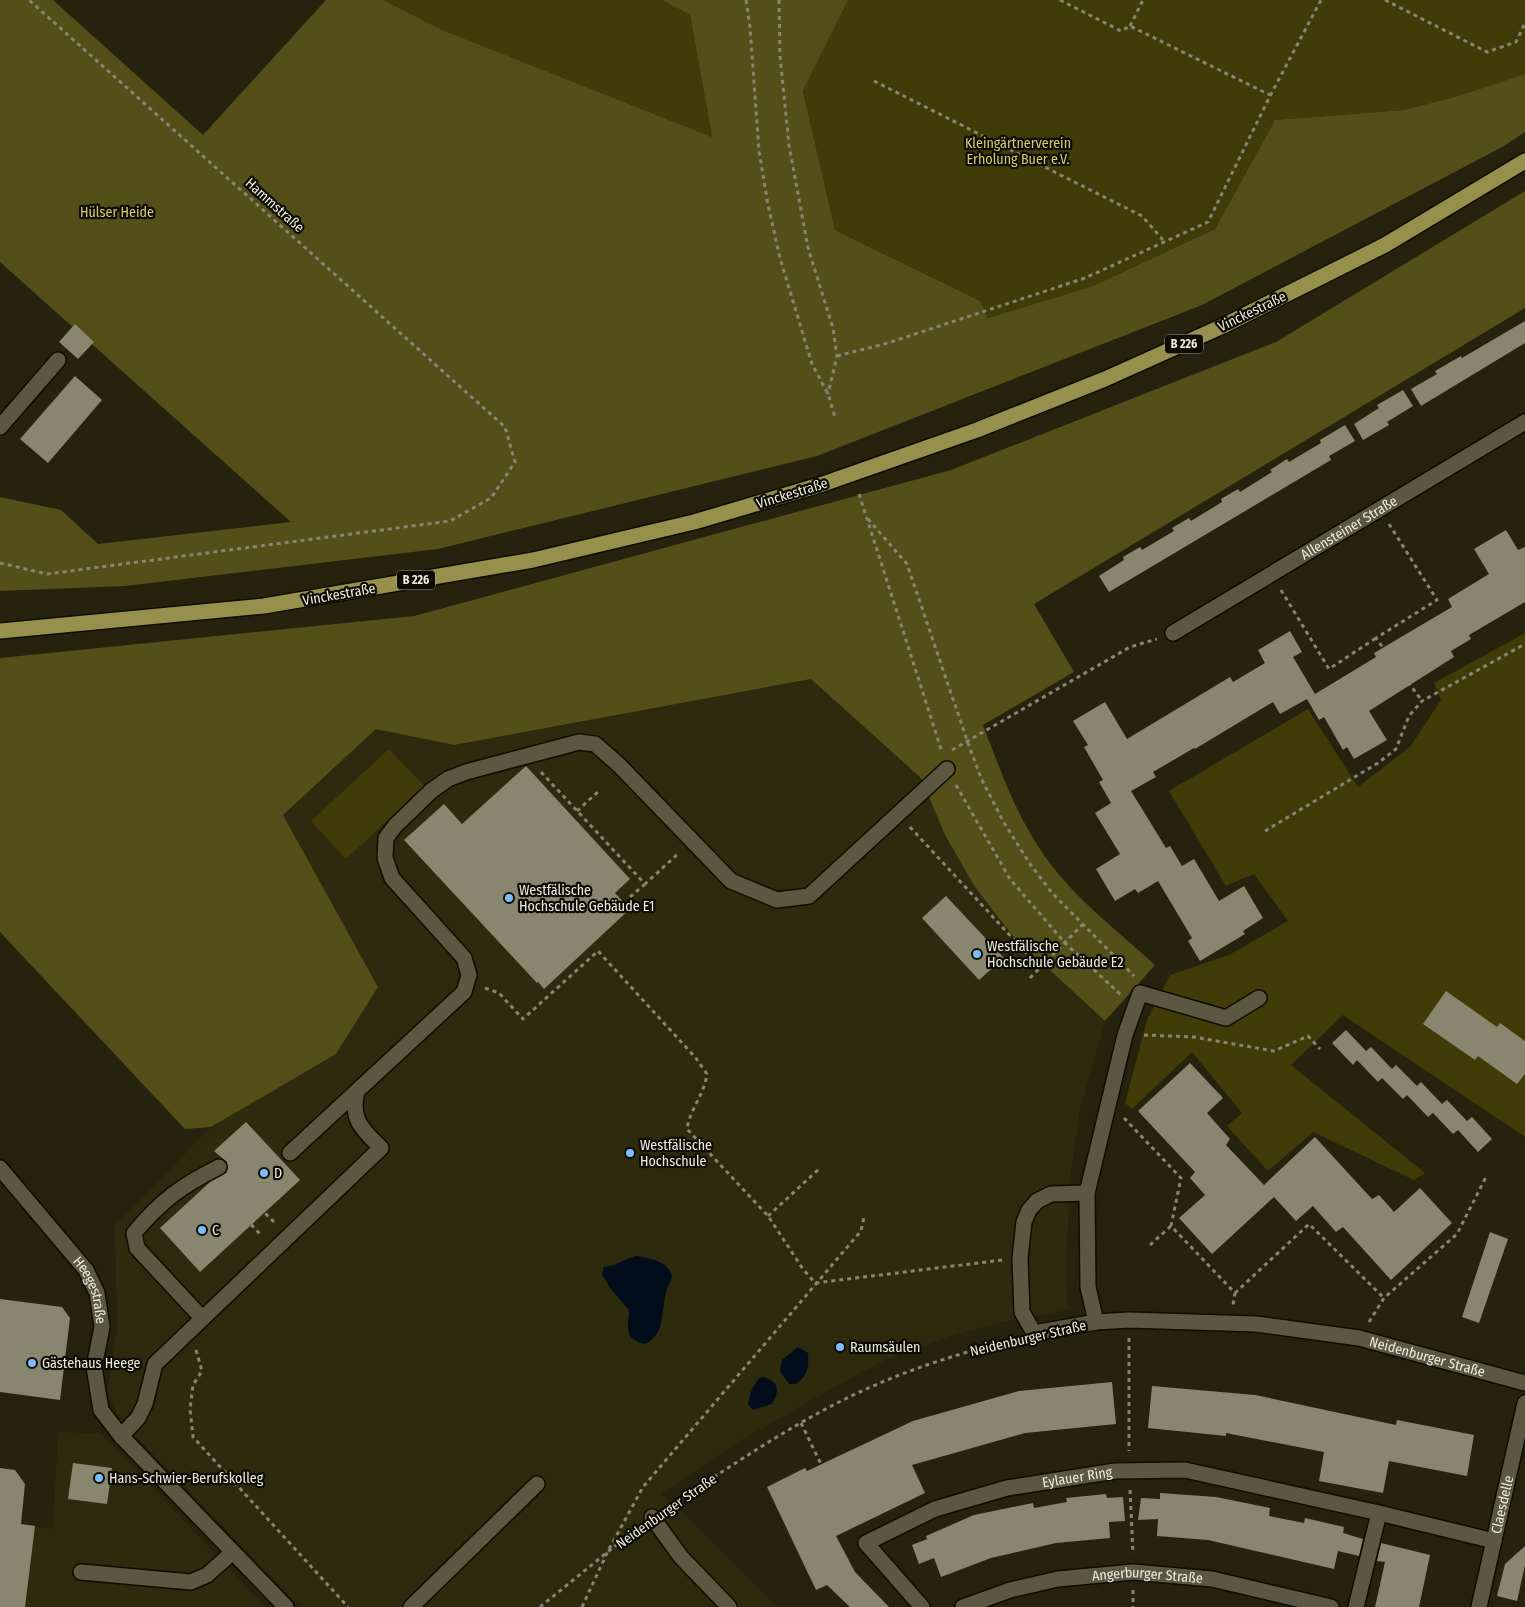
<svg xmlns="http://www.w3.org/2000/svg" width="1525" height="1607" font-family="'Fira Sans Condensed',sans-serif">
	<rect width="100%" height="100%" fill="#25230e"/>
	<g fill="#2e2a0d">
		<path d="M 811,679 L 921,778 L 945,835 L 975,887 L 1012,935 L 1105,1021 L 1080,1109 L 1070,1179 L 1066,1269 L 1068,1310 L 1003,1322 L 956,1334 L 893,1356 L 843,1382 L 743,1439 L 661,1494 L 684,1514 L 778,1607 L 301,1607 L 126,1427 L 116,1413 L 107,1391 L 117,1329 L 115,1225 L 211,1127 L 336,1054 L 378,987 L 283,815 L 376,728 L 454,745 Z"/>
		<path d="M 58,1432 L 100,1433 L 266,1607 L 0,1607 L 0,1523 L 53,1529 Z"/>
	</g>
	<g fill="#413b08">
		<path d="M 384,0 L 662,0 L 690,15 L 712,137 L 440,29 Z"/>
		<path d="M 848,0 L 1525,0 L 1525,74 L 1458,96 L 1404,110 L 1275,120 L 1215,229 L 1093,286 L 988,318 L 980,301 L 835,230 L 803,91 Z"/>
		<path d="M 1525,633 L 1525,1137 L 1343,1015 L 1291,1065 L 1425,1173 L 1414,1180 L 1313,1132 L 1268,1171 L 1227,1126 L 1242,1113 L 1192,1052 L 1132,1109 L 1125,1103 L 1147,1020 L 1170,975 L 1229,955 L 1288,921 L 1254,874 L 1226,886 L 1169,791 L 1308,709 L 1358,787 L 1410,747 L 1441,700 L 1434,683 Z"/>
		<path d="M 389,749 L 424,786 L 346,859 L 311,821 Z"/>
	</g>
	<g fill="#544e18">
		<path d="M 0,0 L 53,0 L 203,135 L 326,0 L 384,0 L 440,29 L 712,137 L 690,15 L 662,0 L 848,0 L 803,91 L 835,230 L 980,301 L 988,318 L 1093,286 L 1215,229 L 1275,120 L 1404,110 L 1458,96 L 1525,74 L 1525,132 L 1504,146 L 1202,305 L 817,456 L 438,549 L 125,586 L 0,591 L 0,497 L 61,510 L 98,544 L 291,522 L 0,262 Z"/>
		<path d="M 1525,191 L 1525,308 L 1034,604 L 1074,672 L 983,725 C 1001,772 1018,821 1049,862 C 1078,901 1119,932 1155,965 L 1105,1021 L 1012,935 L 975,887 L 945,835 L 921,778 L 811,679 L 454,745 L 376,729 L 283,815 L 378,987 L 336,1054 L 211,1127 L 185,1129 L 0,932 L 0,658 L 414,616 L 951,470 L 1276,342 Z"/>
	</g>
	<g fill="#010d1a">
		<path d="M 637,1256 C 648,1258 666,1261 671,1273 C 674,1280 667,1286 666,1292 C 661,1310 666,1334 645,1344 C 622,1339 629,1326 629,1310 L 610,1288 L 602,1274 L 604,1267 C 617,1266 625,1258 637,1256 Z"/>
		<path d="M 798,1347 L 808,1353 C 809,1367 808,1375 796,1384 L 789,1384 L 780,1371 L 782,1360 Z"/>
		<path d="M 763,1377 C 779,1381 780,1391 772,1404 L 753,1410 L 748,1404 L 752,1389 L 759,1378 Z"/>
	</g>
	<g fill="#88866e">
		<path d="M 1525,321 L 1525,343 L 1421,406 L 1411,389 L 1437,374 L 1435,371 L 1461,356 L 1462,358 Z"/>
		<path d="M 75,324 L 94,342 L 78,359 L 59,342 Z"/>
		<path d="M 75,376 L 102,400 L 48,463 L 20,439 Z"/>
		<path d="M 1403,390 L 1413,406 L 1387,422 L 1377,405 Z"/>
		<path d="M 1379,408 L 1389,425 L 1363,440 L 1354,424 Z"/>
		<path d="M 1345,425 L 1355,441 L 1329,456 L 1331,460 L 1109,592 L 1099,576 L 1124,560 L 1123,557 L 1140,547 L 1142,550 L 1174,531 L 1172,528 L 1189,518 L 1191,521 L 1222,502 L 1221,499 L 1238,489 L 1240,492 L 1272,472 L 1270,470 L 1287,459 L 1289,462 L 1321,443 L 1320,440 Z"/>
		<path d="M 1506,530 L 1518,550 L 1525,547 L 1525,602 L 1469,635 L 1471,639 L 1451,651 L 1454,657 L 1369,711 L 1387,740 L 1354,759 L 1347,747 L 1343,750 L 1324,717 L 1319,720 L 1307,699 L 1280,714 L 1273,702 L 1195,749 L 1194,748 L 1153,772 L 1156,777 L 1131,791 L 1166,848 L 1170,846 L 1182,866 L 1194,859 L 1219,901 L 1244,886 L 1263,918 L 1243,931 L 1245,934 L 1200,961 L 1188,941 L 1192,938 L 1158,881 L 1138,893 L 1135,889 L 1115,901 L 1096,869 L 1120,854 L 1095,813 L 1111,803 L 1099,782 L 1103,780 L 1084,747 L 1088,745 L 1073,721 L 1105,702 L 1127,739 L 1230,677 L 1233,682 L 1265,663 L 1258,650 L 1290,631 L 1302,652 L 1293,657 L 1315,694 L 1376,657 L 1374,653 L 1452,607 L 1448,599 L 1489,574 L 1474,549 Z"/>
		<path d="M 526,766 L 630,879 L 615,893 L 630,909 L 544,989 L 538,982 L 537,983 L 404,840 L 444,804 L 462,824 Z"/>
		<path d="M 946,896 L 1004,958 L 979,980 L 922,918 Z"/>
		<path d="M 1446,991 L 1497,1027 L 1500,1023 L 1525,1041 L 1525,1074 L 1517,1084 L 1478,1056 L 1475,1060 L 1423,1024 Z"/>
		<path d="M 1346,1030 L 1366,1051 L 1371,1047 L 1392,1069 L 1396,1065 L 1417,1086 L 1421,1082 L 1442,1104 L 1447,1100 L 1467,1121 L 1472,1117 L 1492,1139 L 1478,1152 L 1458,1130 L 1453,1134 L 1433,1113 L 1428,1117 L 1407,1095 L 1403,1099 L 1382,1078 L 1378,1082 L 1357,1060 L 1353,1065 L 1332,1043 Z"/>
		<path d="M 1190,1063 L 1223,1098 L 1207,1113 L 1230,1139 L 1226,1145 L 1264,1185 L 1315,1137 L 1372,1199 L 1379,1195 L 1394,1212 L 1420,1188 L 1452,1223 L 1391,1280 L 1343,1227 L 1336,1232 L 1313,1206 L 1296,1221 L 1274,1197 L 1212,1254 L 1179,1218 L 1205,1195 L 1190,1178 L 1195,1172 L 1138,1111 Z"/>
		<path d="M 246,1122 L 300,1180 L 200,1272 L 160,1228 L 210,1182 L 227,1172 L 227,1162 L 214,1151 Z"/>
		<path d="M 1490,1232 L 1508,1239 L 1479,1323 L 1462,1317 Z"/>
		<path d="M 0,1299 L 62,1307 L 70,1318 L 60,1400 L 0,1392 Z"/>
		<path d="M 1112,1382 L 1116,1424 L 1025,1433 L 912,1465 L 925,1493 L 836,1536 L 855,1572 L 889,1607 L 850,1607 L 827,1585 L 816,1590 L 767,1487 L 805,1468 L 807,1471 L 913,1421 L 1019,1391 Z"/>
		<path d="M 1152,1386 L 1255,1395 L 1396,1425 L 1397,1420 L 1474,1435 L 1467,1476 L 1389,1461 L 1383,1493 L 1319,1481 L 1324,1452 L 1226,1433 L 1226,1436 L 1148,1428 Z"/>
		<path d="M 73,1463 L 112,1468 L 107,1504 L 68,1499 Z"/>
		<path d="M 0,1468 L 15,1470 L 25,1484 L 21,1524 L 35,1526 L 25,1607 L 0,1607 Z"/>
		<path d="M 1160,1493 L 1216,1497 L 1270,1508 L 1269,1516 L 1304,1523 L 1305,1518 L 1344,1527 L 1343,1533 L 1363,1539 L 1359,1556 L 1338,1551 L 1334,1569 L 1208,1540 L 1157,1536 L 1158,1519 L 1138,1520 L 1141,1498 L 1160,1499 Z"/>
		<path d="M 1106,1494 L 1107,1498 L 1123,1497 L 1125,1521 L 1109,1522 L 1110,1538 L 1056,1543 L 991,1558 L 941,1577 L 934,1558 L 919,1564 L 912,1545 L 927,1539 L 926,1536 L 974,1515 L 1033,1503 L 1034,1508 L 1067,1502 L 1066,1498 Z"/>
		<path d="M 1381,1543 L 1430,1555 L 1419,1607 L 1375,1607 L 1385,1562 L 1377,1561 Z"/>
		<path d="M 1525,1546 L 1525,1565 L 1517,1601 L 1497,1596 L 1505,1564 Z"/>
	</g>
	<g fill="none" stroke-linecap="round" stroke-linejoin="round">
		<g stroke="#0f0c00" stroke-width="18">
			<g id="minor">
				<path d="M 0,427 L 58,360"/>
				<path id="s1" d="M 1173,633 L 1525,422"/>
				<path d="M 290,1153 L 357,1091"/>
				<path id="s2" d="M 0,1168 L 86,1270 L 97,1293 L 102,1327 L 94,1367 L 101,1410 L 121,1436 L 286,1607"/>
				<path id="s3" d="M 1087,1193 L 1051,1194 L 1037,1201 L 1029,1210 L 1024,1222 L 1020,1258 L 1022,1312 L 1034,1333 L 1096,1322 L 1129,1320 L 1256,1324 L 1359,1338 L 1525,1383"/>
				<path d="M 202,1318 L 137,1248 L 134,1233 C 162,1200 181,1186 219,1167"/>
				<path d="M 1096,1322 L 1088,1287 L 1087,1193 L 1125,1035 L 1140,993 L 1226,1018 L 1259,998"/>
				<path d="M 121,1436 L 138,1418 L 145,1404 L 155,1364 L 381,1148 C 362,1129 350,1120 357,1091 L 464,992 L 469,975 L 464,958 L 392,878 L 385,858 L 386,838 L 395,826 L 431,791 L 448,779 L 466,772 L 579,742 L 595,744 L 619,765 L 731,881 L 777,900 L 809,896 L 947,769"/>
				<path d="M 652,1517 L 681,1557 L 729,1607"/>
				<path d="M 81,1572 L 191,1582 L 207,1575 L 233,1552"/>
				<path d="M 411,1607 L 537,1484"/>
				<path id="s4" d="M 922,1607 L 866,1543 L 935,1509 L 1007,1488 L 1115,1471 L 1185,1470 L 1379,1513 L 1494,1541"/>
				<path id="s5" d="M 963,1607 L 1010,1590 L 1058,1579 L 1133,1572 L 1212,1579 L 1331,1607"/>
				<path d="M 1356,1607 L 1379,1513"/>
				<path id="s6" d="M 1479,1607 L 1525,1403"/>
			</g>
		</g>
		<g stroke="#0f0c00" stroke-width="18">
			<path id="major" d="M 0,631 L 264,606 L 533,560 L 694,522 L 823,484 L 977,430 L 1105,379 L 1223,326 L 1385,245 L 1525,161"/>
		</g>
		<g stroke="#868574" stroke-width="3" stroke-dasharray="4 4" stroke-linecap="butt">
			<path d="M 746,0 L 750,27 L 759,151 L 768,205 L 780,258 L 812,364 L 828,394 L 835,417"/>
			<path d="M 779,0 L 780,56 L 789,145 L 808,248 L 833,328 L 837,356 L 828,394"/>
			<path d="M 1060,0 L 1121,31 L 1130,26 L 1270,95"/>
			<path d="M 1385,0 L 1487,52 L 1516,42 L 1525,23"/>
			<path d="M 1130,26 L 1143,0"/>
			<path d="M 874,81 L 1142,216 L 1164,241"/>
			<path d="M 837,356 L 888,343 L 1085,278 L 1208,222 L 1270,96 L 1321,0"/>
			<path d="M 859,494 L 942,752"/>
			<path d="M 868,519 L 907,564 L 968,743 L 981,778 L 1003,821 L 1030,864 L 1052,893 L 1134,976"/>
			<path d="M 1389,524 L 1437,600 L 1376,638 L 1422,701"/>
			<path d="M 0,563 L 47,574 L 450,521 L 491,498 L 515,462 L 505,427 L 29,0"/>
			<path d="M 1281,590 L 1329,669 L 1376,638"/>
			<path d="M 952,750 L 1130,647 L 1157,639"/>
			<path d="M 541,772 L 645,884 L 679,853"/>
			<path d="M 956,785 L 1010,879 L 1065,943 L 1121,995"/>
			<path d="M 577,811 L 600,790"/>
			<path d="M 910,827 L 1040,968"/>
			<path d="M 1265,831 L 1378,763 L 1396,749 L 1409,716 L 1422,701 L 1525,644"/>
			<path d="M 630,897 L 645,884"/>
			<path d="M 1030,978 L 1082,925"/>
			<path d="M 485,988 L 499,993 L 523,1019 L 598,951 L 695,1057 L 707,1074 C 704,1095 690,1109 687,1129 L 768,1216 L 803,1269 L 815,1283 L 1002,1260"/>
			<path d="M 1144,1035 L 1194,1037 L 1274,1051 L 1308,1036 L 1320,1049"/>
			<path d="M 1124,1118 L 1181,1178 L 1171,1226 L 1235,1293 L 1233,1305"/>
			<path d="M 231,1180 L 274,1222"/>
			<path d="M 225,1197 L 237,1186"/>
			<path d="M 218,1204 L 225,1197 L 262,1236"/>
			<path d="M 768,1216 L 819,1169"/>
			<path d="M 1150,1245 L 1171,1226"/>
			<path d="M 1235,1293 L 1309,1224 L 1384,1298"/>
			<path d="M 1369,1322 L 1384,1298 L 1457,1234 L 1486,1177"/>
			<path d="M 1129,1338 L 1129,1451"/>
			<path d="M 196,1350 L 202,1371 L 193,1385 L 190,1409 L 193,1437 L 348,1607"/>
			<path d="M 801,1423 L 853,1530"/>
			<path d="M 1130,1490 L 1133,1554"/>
			<path d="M 667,1508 C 736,1463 804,1415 880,1383 C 924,1364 970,1351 1017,1338"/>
			<path d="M 1133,1590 L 1133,1607"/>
			<path d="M 540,1607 L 637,1528"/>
			<path d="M 582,1607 L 608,1551 L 643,1487 L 861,1231 L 864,1217"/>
		</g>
		<use href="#minor" stroke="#5a5841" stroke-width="15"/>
		<use href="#major" stroke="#97904d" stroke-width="15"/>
	</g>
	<g fill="#7cbef9" stroke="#0d0c04" stroke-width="2">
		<circle cx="509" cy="898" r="5"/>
		<circle cx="977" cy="954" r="5"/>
		<circle cx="630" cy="1153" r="5"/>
		<circle cx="264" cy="1173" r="5"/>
		<circle cx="202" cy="1230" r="5"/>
		<circle cx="840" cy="1347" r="5"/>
		<circle cx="32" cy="1363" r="5"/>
		<circle cx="99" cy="1478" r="5"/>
	</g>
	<g text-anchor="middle" stroke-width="4.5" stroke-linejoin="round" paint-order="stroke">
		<g fill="#0d0c04" stroke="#aaa99d" stroke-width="1">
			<rect x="1165" y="334.5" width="38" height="19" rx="4"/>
			<rect x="397" y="570.5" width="38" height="19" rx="4"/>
		</g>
		<g font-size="12" font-weight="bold" fill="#edecdf">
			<text x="1184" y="348">B 226</text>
			<text x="416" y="584">B 226</text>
		</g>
		<g font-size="14" fill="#d8cd6a" stroke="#0d0c04">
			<text x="1018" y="148">Kleingärtnerverein<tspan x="1018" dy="16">Erholung Buer e.V.</tspan></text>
			<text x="117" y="217">Hülser Heide</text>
		</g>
		<g font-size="14" fill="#edecdf" stroke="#0d0c04">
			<text transform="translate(275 205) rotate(42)" y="5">Hammstraße</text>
			<text transform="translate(1252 311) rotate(-26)" y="5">Vinckestraße</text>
			<text transform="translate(792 493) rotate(-17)" y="5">Vinckestraße</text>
			<text dy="5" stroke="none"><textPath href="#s1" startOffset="205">Allensteiner Straße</textPath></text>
			<text transform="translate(339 594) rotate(-10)" y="5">Vinckestraße</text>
			<text dy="5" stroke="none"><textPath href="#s2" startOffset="154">Heegestraße</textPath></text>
			<text transform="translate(1028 1338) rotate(-13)" y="5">Neidenburger Straße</text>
			<text dy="5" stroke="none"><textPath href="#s3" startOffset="589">Neidenburger Straße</textPath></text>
			<text dy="5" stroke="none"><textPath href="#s4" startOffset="308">Eylauer Ring</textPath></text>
			<text dy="5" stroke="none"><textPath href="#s6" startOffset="105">Claesdelle</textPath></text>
			<text transform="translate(666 1511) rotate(-35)" y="5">Neidenburger Straße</text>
			<text dy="5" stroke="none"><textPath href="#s5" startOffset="189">Angerburger Straße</textPath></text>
		</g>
		<g font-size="14" fill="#edecdf" stroke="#0d0c04" text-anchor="start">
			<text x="519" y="895">Westfälische<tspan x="519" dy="16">Hochschule Gebäude E1</tspan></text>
			<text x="987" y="951">Westfälische<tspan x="987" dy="16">Hochschule Gebäude E2</tspan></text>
			<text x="640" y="1150">Westfälische<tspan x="640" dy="16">Hochschule</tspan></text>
			<text x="274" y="1178">D</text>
			<text x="212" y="1235">C</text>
			<text x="850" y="1352">Raumsäulen</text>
			<text x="42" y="1368">Gästehaus Heege</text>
			<text x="109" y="1483">Hans-Schwier-Berufskolleg</text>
		</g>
	</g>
</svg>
